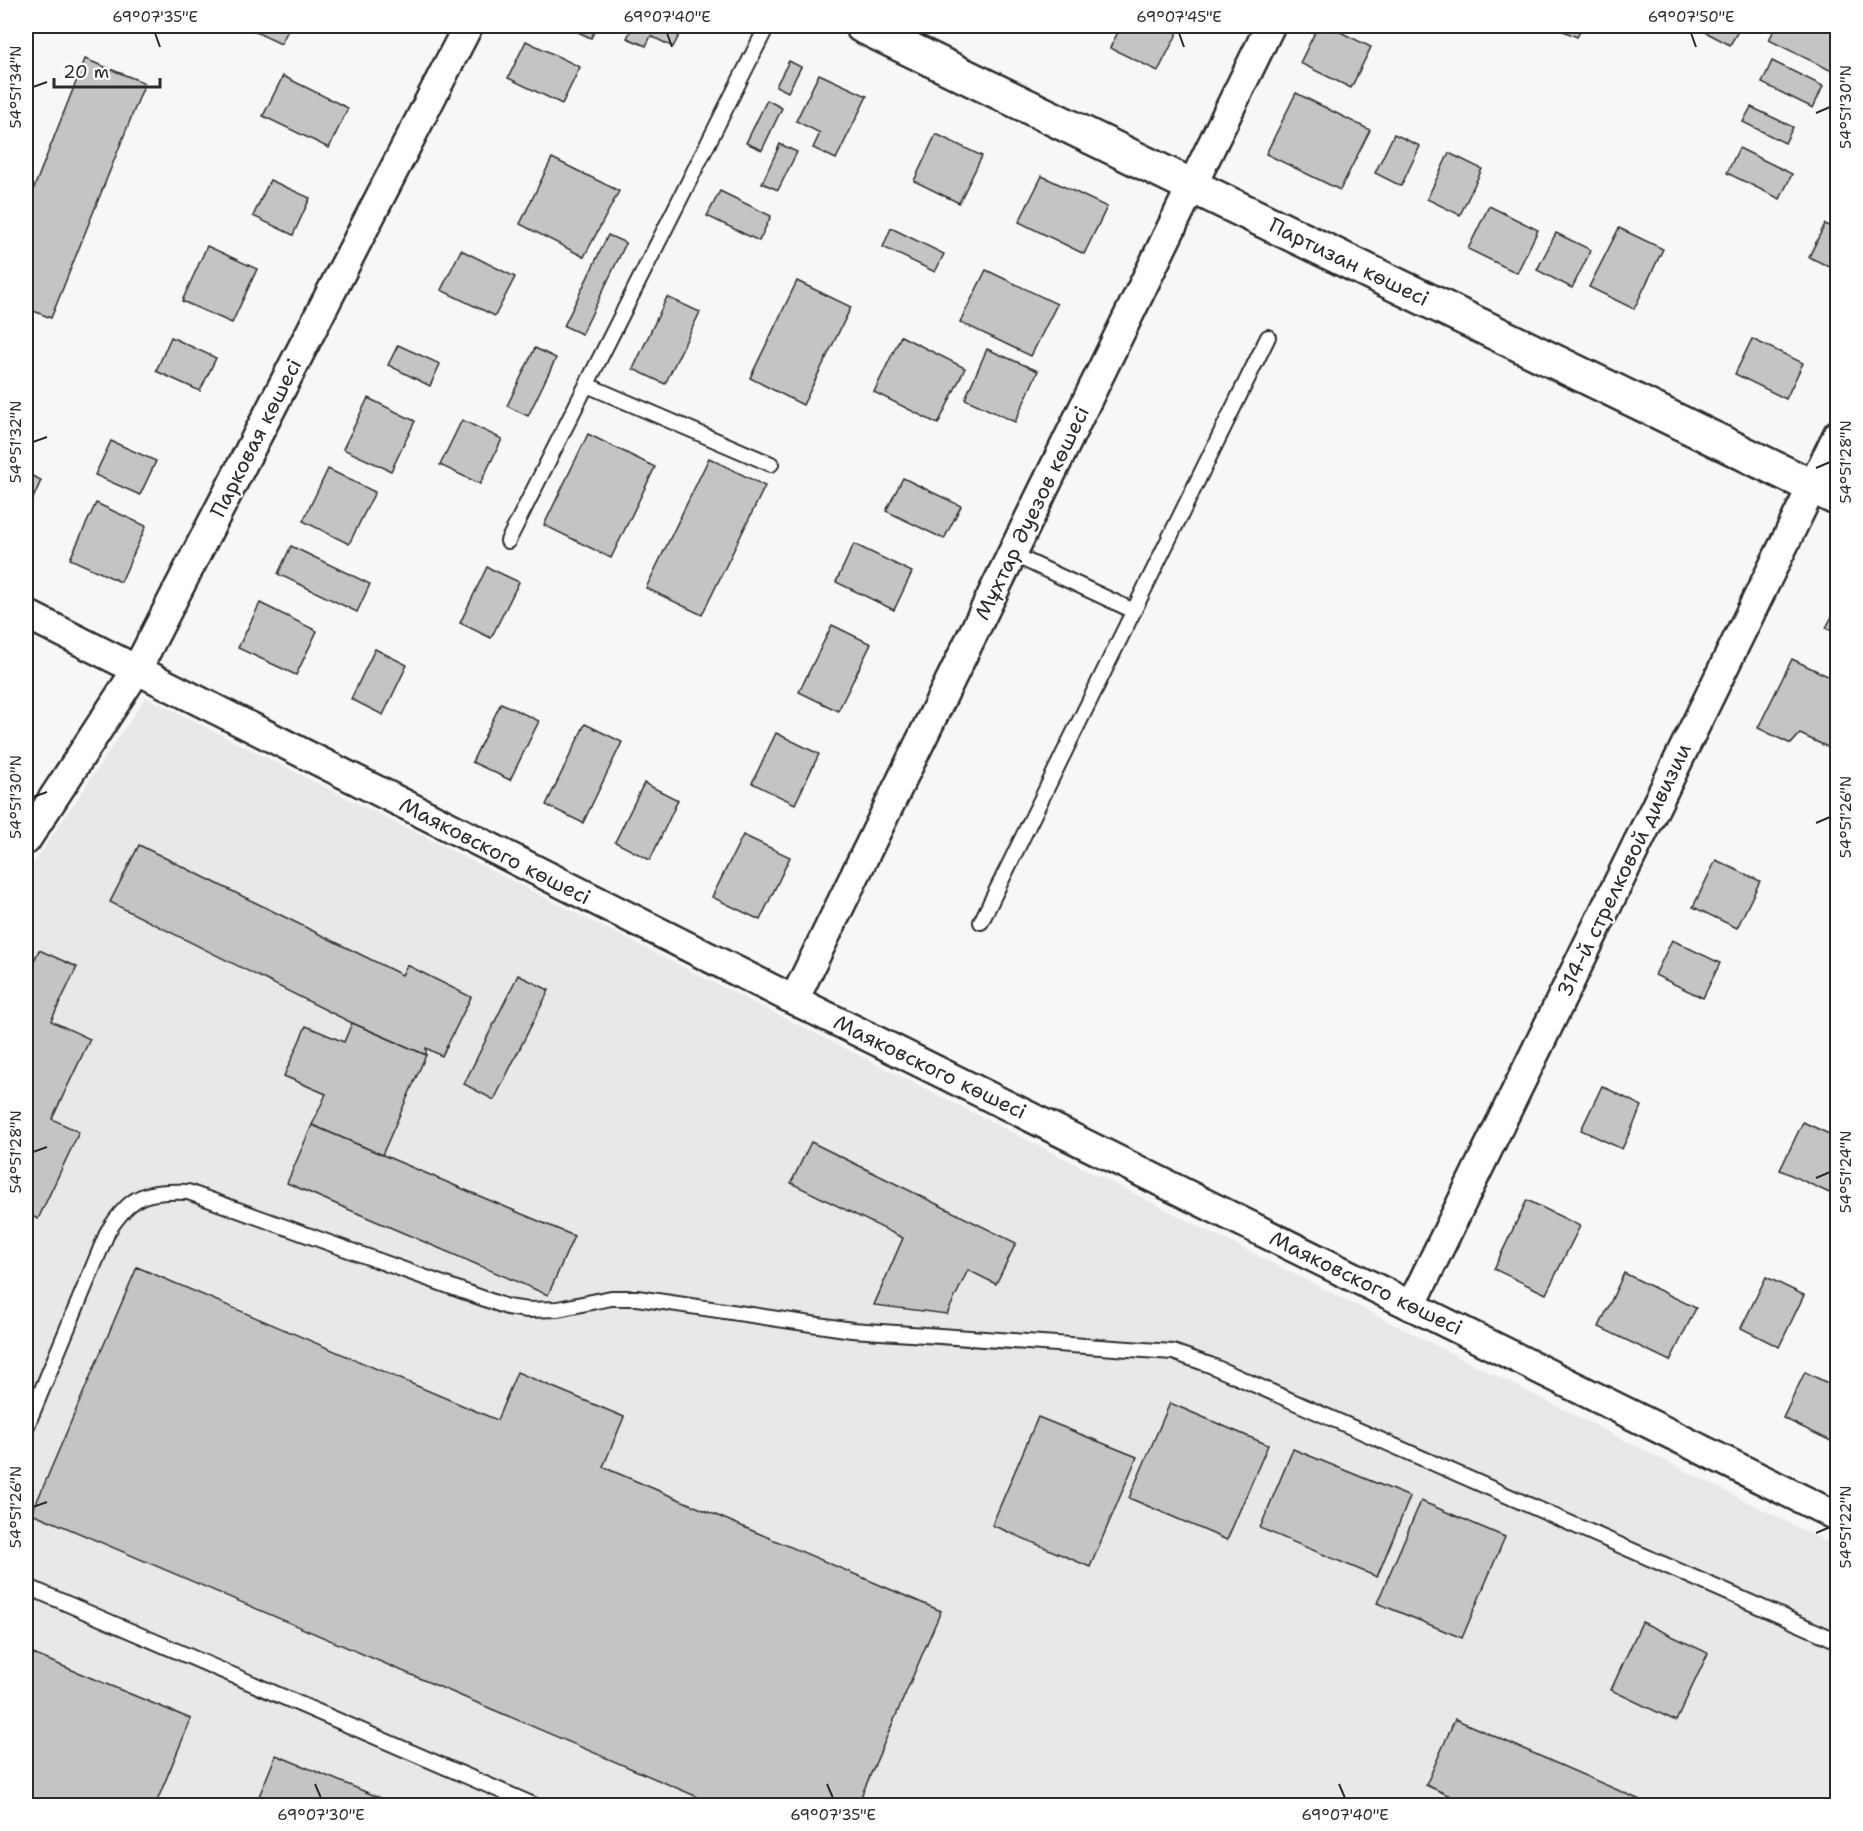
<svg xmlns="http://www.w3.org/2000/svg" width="1863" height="1831" font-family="'Shantell Sans',sans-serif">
	<rect width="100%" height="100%" fill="#f7f7f7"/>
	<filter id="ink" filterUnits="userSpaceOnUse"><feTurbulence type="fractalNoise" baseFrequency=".0167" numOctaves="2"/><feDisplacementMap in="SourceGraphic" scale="12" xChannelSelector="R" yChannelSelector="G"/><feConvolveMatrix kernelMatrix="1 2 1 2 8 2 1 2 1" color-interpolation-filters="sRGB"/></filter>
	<g filter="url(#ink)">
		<path fill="#e8e8e8" d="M 146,697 L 1837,1547 L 1837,1805 L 26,1806 L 26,874 Z"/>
		<g fill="#c4c4c4" stroke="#2b2b2b" stroke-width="1.5">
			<path d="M 243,26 L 290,26 L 281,44 Z"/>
			<path d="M 565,26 L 598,26 L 591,38 Z"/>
			<path d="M 633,26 L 684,26 L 673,47 L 651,36 L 646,46 L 627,38 Z"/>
			<path d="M 1121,26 L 1174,26 L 1180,28 L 1158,71 L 1110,48 Z"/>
			<path d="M 1318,26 L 1328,26 L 1371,47 L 1351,88 L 1300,63 Z"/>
			<path d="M 1552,26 L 1583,26 L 1577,37 Z"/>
			<path d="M 1694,26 L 1741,26 L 1730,45 Z"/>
			<path d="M 1776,26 L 1838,26 L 1838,74 L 1769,40 Z"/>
			<path d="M 526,41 L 580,67 L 562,104 L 508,78 Z"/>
			<path d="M 85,59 L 145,83 L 51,318 L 26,308 L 26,208 Z"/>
			<path d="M 789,61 L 801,67 L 788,92 L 776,86 Z"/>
			<path d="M 1772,61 L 1823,86 L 1813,108 L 1762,83 Z"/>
			<path d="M 819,74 L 867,96 L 836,159 L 813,148 L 820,133 L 796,121 Z"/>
			<path d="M 283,76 L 348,108 L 329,148 L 263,116 Z"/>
			<path d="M 1296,93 L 1370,130 L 1340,190 L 1266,154 Z"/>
			<path d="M 767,100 L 782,108 L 762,150 L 746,143 Z"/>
			<path d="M 1751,107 L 1793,127 L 1785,143 L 1743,122 Z"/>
			<path d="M 936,134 L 982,156 L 959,203 L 914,181 Z"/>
			<path d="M 1394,134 L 1420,146 L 1401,186 L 1375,173 Z"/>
			<path d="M 780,144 L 797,152 L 778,190 L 762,183 Z"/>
			<path d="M 1739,148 L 1792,174 L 1780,199 L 1727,173 Z"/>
			<path d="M 1449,153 L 1482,169 L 1460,215 L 1427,199 Z"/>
			<path d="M 552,158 L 619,191 L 584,257 L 520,224 Z"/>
			<path d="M 1042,176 L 1107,207 L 1084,254 L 1019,222 Z"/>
			<path d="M 270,180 L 310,198 L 293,235 L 253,216 Z"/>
			<path d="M 720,191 L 771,216 L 759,241 L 707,216 Z"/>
			<path d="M 1489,206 L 1538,230 L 1517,273 L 1468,249 Z"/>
			<path d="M 1825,224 L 1838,230 L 1838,271 L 1809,257 Z"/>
			<path d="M 891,228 L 944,254 L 935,272 L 883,247 Z"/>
			<path d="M 1619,228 L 1663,249 L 1634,309 L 1589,287 Z"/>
			<path d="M 1556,233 L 1591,250 L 1572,288 L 1537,270 Z"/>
			<path d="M 608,235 L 626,243 L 582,334 L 564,326 Z"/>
			<path d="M 207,246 L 257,269 L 232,323 L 182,301 Z"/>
			<path d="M 461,250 L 515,277 L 495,316 L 441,290 Z"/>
			<path d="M 986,270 L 1057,304 L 1031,356 L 960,322 Z"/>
			<path d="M 797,281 L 851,307 L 803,405 L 750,378 Z"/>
			<path d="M 667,297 L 700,312 L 665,384 L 633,369 Z"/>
			<path d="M 901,336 L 965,368 L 938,424 L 874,392 Z"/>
			<path d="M 171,337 L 216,358 L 200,391 L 156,371 Z"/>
			<path d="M 1752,339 L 1803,363 L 1786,399 L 1735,374 Z"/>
			<path d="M 398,345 L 440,364 L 430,386 L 388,365 Z"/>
			<path d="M 535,348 L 556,358 L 528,416 L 507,406 Z"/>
			<path d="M 987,349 L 1038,371 L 1015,422 L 965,399 Z"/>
			<path d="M 368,398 L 415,421 L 391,471 L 343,449 Z"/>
			<path d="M 462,420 L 502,439 L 480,484 L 440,465 Z"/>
			<path d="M 588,434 L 655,467 L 611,558 L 544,525 Z"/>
			<path d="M 111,441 L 156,461 L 140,495 L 95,475 Z"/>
			<path d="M 709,458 L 765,486 L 702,615 L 646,588 Z"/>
			<path d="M 328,469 L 375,492 L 349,544 L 303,521 Z"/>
			<path d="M 26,473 L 41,480 L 26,515 Z"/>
			<path d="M 903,478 L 961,506 L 944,539 L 886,511 Z"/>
			<path d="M 96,503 L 146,526 L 121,582 L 70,559 Z"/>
			<path d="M 854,544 L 912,572 L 894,610 L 836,582 Z"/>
			<path d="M 291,546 L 370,584 L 357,612 L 278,574 Z"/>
			<path d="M 487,567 L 519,582 L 491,638 L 460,623 Z"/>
			<path d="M 260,603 L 317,631 L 296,675 L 238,648 Z"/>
			<path d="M 1838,605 L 1838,634 L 1826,628 Z"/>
			<path d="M 832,625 L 871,644 L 838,711 L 799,692 Z"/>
			<path d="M 375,649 L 407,665 L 383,715 L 351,699 Z"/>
			<path d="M 1792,659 L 1838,681 L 1838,752 L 1800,734 L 1791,744 L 1758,728 Z"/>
			<path d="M 501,703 L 539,721 L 510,780 L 472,762 Z"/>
			<path d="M 585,724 L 622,742 L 583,823 L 546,805 Z"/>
			<path d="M 776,733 L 819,754 L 795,804 L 752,783 Z"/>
			<path d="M 644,783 L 678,800 L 650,860 L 615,842 Z"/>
			<path d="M 743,835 L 790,857 L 760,920 L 712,897 Z"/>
			<path d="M 139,845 L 402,975 L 407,965 L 471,997 L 442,1056 L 426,1048 L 426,1055 L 352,1023 L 110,902 Z"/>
			<path d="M 1716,860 L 1760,881 L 1737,928 L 1693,907 Z"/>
			<path d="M 1672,940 L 1720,963 L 1703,998 L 1655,975 Z"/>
			<path d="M 39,950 L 77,967 L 51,1021 L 90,1039 L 52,1119 L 79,1132 L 38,1219 L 26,1213 L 26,978 Z"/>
			<path d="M 518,975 L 549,990 L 494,1100 L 464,1084 Z"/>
			<path d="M 352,1023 L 426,1055 L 382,1155 L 312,1125 L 326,1094 L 284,1076 L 306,1026 L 344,1042 Z"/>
			<path d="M 1602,1086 L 1642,1106 L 1622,1149 L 1581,1130 Z"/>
			<path d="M 1803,1122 L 1838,1138 L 1838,1197 L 1780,1170 Z"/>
			<path d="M 312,1125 L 574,1236 L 548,1295 L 287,1183 Z"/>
			<path d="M 811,1142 L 1016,1243 L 996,1284 L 968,1270 L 947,1314 L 874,1305 L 903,1238 L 791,1183 Z"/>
			<path d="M 1527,1200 L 1580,1226 L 1546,1294 L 1494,1269 Z"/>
			<path d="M 137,1267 L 497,1420 L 517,1372 L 624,1417 L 603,1467 L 941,1611 L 857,1806 L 719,1806 L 32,1513 Z"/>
			<path d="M 1624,1273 L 1696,1308 L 1670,1361 L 1599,1327 Z"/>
			<path d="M 1766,1277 L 1804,1295 L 1779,1347 L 1741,1328 Z"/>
			<path d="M 1805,1372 L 1838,1388 L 1838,1427 L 1831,1441 L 1783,1418 Z"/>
			<path d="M 1170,1403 L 1268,1445 L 1227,1540 L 1129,1498 Z"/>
			<path d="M 1038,1417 L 1137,1457 L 1090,1567 L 992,1525 Z"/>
			<path d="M 1293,1449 L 1410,1497 L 1377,1577 L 1260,1528 Z"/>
			<path d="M 1421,1501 L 1505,1537 L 1462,1638 L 1377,1603 Z"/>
			<path d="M 1642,1622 L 1708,1653 L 1676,1721 L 1611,1690 Z"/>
			<path d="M 26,1651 L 191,1719 L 155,1806 L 26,1806 Z"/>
			<path d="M 1455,1719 L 1654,1806 L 1472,1806 L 1426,1785 Z"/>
			<path d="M 276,1755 L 400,1806 L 255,1806 Z"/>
		</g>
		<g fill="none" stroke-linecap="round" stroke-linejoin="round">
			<g stroke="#2b2b2b" stroke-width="18">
				<g id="lane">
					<path d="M 587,385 L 771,464"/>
					<path d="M 508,541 L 767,26"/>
					<path d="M 1012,554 L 1134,611"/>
					<path d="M 981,922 L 1268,337"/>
					<path d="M 26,1428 L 108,1231 C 132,1194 145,1191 188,1192 L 507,1307 L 528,1310 L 558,1309 L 611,1298 L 637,1298 L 852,1330 L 1173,1352 L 1210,1365 L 1838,1641"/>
					<path d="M 26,1586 L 536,1806"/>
				</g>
			</g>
			<g stroke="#2b2b2b" stroke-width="33">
				<g id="street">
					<path d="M 26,614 L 794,1000 L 1838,1517"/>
					<path d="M 26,840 L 136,671 L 468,26"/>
					<path d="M 794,1000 L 1270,26"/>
					<path d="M 1411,1306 L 1838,434"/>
				</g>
			</g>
			<g stroke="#2b2b2b" stroke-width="38">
				<path id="secondary" d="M 862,26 L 1838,499"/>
			</g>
			<use href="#lane" stroke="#fff" stroke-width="14"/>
			<use href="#street" stroke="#fff" stroke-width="28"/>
			<use href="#secondary" stroke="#fff" stroke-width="33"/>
		</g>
	</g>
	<path fill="none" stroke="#2b2b2b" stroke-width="2" d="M 155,33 L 160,47M 667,33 L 672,47M 1179,33 L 1184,47M 1691,33 L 1696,47M 33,87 L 47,82M 1816,113 L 1830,107M 33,442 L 47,437M 1816,468 L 1830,462M 33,797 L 47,792M 1816,823 L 1830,817M 33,1152 L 47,1147M 1816,1178 L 1830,1172M 33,1507 L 47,1502M 1816,1533 L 1830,1527M 315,1784 L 321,1798M 827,1784 L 833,1798M 1339,1784 L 1345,1798"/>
	<g text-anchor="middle" stroke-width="4.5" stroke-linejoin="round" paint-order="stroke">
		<g font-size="21" fill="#2b2b2b" stroke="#fff">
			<text transform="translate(1349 262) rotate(26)" y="7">Партизан көшесі</text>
			<text transform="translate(256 438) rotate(-63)" y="7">Парковая көшесі</text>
			<text transform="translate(1032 513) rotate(-64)" y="7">Мұхтар Әуезов көшесі</text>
			<text transform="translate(495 851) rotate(27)" y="7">Маяковского көшесі</text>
			<text transform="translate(1624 870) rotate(-64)" y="7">314-й стрелковой дивизии</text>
			<text transform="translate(930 1067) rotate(26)" y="7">Маяковского көшесі</text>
			<text transform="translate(1366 1283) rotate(26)" y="7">Маяковского көшесі</text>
		</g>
	</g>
	<rect width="1863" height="1831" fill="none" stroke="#fff" stroke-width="66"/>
	<path d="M54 78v9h106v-9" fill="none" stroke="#2b2b2b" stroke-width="3"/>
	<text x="63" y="78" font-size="18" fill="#2b2b2b" stroke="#ffffff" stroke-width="4.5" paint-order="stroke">20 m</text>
	<rect x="33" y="33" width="1797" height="1765" fill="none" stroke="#2b2b2b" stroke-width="2"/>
	<g font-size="15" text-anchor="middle" fill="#2b2b2b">
		<text x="155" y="22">69°07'35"E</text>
		<text x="667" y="22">69°07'40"E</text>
		<text x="1179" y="22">69°07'45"E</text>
		<text x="1691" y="22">69°07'50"E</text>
		<text transform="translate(16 87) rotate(-90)" y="5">54°51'34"N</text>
		<text transform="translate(1846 107) rotate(-90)" y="5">54°51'30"N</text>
		<text transform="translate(16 442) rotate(-90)" y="5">54°51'32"N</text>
		<text transform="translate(1846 462) rotate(-90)" y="5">54°51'28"N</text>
		<text transform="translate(16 797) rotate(-90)" y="5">54°51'30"N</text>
		<text transform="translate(1846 817) rotate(-90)" y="5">54°51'26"N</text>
		<text transform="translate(16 1152) rotate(-90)" y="5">54°51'28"N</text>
		<text transform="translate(1846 1172) rotate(-90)" y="5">54°51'24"N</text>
		<text transform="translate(16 1507) rotate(-90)" y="5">54°51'26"N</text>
		<text transform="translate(1846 1527) rotate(-90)" y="5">54°51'22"N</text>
		<text x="321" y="1820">69°07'30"E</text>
		<text x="833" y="1820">69°07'35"E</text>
		<text x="1345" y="1820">69°07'40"E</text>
	</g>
</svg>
